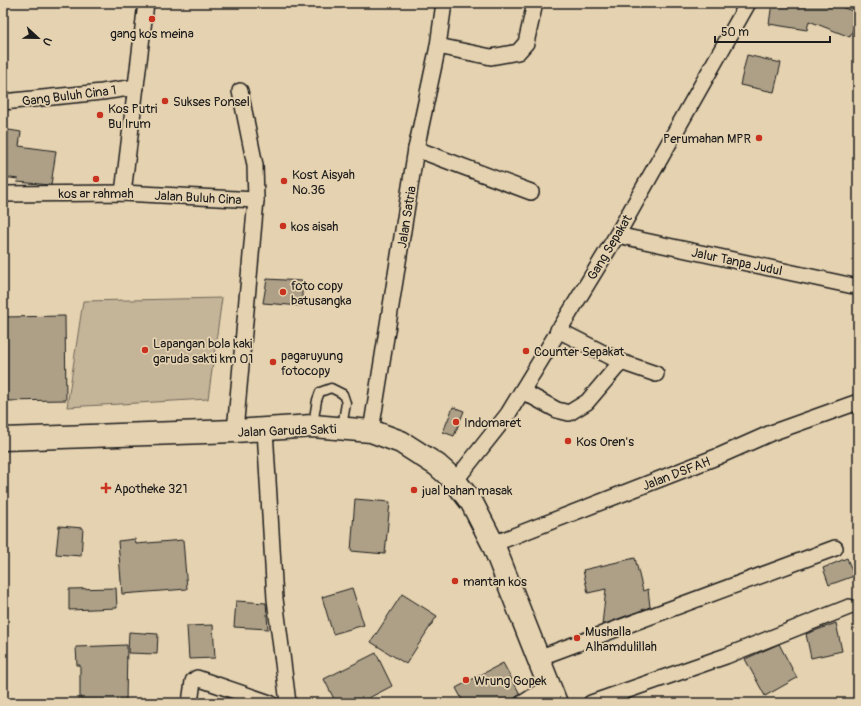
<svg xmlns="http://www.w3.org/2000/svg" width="861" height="706" font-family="Pangolin,sans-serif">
	<rect width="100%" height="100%" fill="#e5d2b0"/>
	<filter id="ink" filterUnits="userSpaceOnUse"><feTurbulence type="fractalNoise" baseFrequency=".025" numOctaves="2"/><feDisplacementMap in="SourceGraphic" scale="8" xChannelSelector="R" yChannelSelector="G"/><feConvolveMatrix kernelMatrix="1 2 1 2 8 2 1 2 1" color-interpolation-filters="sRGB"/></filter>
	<g filter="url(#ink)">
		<path fill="#c4b498" stroke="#70685a" d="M 222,298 L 208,399 L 67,407 L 83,301 Z"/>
		<g fill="#ada087" stroke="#1c1c1c">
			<path d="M 772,3 L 830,3 L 858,13 L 858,16 L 850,37 L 809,21 L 807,30 L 769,24 Z"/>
			<path d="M 747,55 L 781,63 L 774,92 L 740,85 Z"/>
			<path d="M 3,129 L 21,132 L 19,146 L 56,151 L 51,185 L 17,182 L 18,179 L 3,177 Z"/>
			<path d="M 267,279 L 302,281 L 302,306 L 263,303 Z"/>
			<path d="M 65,316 L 66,400 L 3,401 L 3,317 Z"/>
			<path d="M 453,407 L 464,411 L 454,436 L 443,432 Z"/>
			<path d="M 355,499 L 390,502 L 385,554 L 351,551 Z"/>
			<path d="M 59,526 L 83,528 L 81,556 L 56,554 Z"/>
			<path d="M 135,539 L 136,544 L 183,540 L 187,589 L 122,594 L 118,541 Z"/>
			<path d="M 635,558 L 643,591 L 648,589 L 650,607 L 602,625 L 606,589 L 588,593 L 583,570 Z"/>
			<path d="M 847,558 L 854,576 L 829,585 L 823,568 Z"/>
			<path d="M 116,588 L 117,608 L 69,610 L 69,589 Z"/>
			<path d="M 352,588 L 364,625 L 333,634 L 322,597 Z"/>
			<path d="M 402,594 L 437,616 L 406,664 L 371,642 Z"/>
			<path d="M 236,601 L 266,603 L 268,629 L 234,627 Z"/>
			<path d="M 836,623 L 842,651 L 811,658 L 806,634 Z"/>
			<path d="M 213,625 L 215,658 L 189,659 L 187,626 Z"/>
			<path d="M 129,632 L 158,634 L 157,654 L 128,653 Z"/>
			<path d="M 779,644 L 797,678 L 765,696 L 745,659 Z"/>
			<path d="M 127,645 L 126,703 L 80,703 L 80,665 L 77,665 L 76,647 Z"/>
			<path d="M 376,653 L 392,686 L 359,703 L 336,703 L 324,679 Z"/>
			<path d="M 503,663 L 520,694 L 508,703 L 464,703 L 456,688 Z"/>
		</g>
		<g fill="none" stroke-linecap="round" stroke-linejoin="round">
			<g stroke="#1c1c1c" stroke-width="11">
				<path id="lane" d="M 313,424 L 317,400 L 320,392 L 331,388 L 343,394 L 346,403 L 342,427"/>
			</g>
			<g stroke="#1c1c1c" stroke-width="18">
				<g id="street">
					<path d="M 438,46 L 491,57 L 518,52 L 526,43 L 535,3"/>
					<path d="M 3,102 L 102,92 L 136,87"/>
					<path d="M 416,149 L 531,192"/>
					<path d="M 123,193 L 146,3"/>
					<path d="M 3,194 L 123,193 L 256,200"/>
					<path d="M 617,235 L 858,287"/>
					<path d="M 558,330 L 621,362"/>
					<path d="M 522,391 L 557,410 L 569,413 L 587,402 L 621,362 L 656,374"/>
					<path d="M 265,430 L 275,599 L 288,703"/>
					<path d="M 235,431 L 256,200 L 255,165 L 240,91"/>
					<path d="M 371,431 L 416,149 L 438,46 L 444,3"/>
					<path d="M 455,481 L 508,414 L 522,391 L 617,235 L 748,3"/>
					<path d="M 493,544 L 719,456 L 771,433 L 858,402"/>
					<path d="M 538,658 L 835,548"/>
					<path d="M 190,703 L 193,681 L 197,678 L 270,703"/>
					<path d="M 523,703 L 549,686"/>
					<path d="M 591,703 L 726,656 L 849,607"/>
				</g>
			</g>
			<g stroke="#1c1c1c" stroke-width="25">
				<path id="highway" d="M 3,439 L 235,431 L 313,426 L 371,431 L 401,442 L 437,465 L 455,481 L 472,503 L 493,544 L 556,703"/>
			</g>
			<use href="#lane" stroke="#e5d2b0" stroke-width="8"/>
			<use href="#street" stroke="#e5d2b0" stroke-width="15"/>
			<use href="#highway" stroke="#e5d2b0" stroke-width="22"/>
		</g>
	</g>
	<g fill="#c8321e" stroke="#e5d2b0" stroke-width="1.5">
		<circle cx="152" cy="19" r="4"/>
		<circle cx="165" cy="101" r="4"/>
		<circle cx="100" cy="115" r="4"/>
		<circle cx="759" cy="138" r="4"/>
		<circle cx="96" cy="179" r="4"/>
		<circle cx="284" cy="181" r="4"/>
		<circle cx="283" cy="226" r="4"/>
		<circle cx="283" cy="292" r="4"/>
		<circle cx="145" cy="350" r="4"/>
		<circle cx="526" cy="351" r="4"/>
		<circle cx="273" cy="362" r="4"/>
		<circle cx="456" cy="422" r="4"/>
		<circle cx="568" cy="441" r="4"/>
		<path d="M104 482h4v4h4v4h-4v4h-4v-4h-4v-4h4z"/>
		<circle cx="414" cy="490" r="4"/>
		<circle cx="455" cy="581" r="4"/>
		<circle cx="577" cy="638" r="4"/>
		<circle cx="466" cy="680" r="4"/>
	</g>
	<g text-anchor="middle" stroke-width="3.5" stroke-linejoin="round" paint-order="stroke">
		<g font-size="13" fill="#1c1c1c" stroke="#e5d2b0" text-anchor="start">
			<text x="152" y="38" text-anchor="middle">gang kos meina</text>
			<text x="173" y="106">Sukses Ponsel</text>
			<text x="108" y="113">Kos Putri<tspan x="108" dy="15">Bu Irum</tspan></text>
			<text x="751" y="143" text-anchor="end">Perumahan MPR</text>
			<text x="292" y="179">Kost Aisyah<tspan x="292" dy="15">No.36</tspan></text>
			<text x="96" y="198" text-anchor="middle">kos ar rahmah</text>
			<text x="291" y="231">kos aisah</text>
			<text x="291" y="290">foto copy<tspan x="291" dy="15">batusangka</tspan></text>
			<text x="153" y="348">Lapangan bola kaki<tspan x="153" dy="15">garuda sakti km 01</tspan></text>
			<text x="534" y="356">Counter Sepakat</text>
			<text x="281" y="360">pagaruyung<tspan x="281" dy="15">fotocopy</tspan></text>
			<text x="464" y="427">Indomaret</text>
			<text x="576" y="446">Kos Oren's</text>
			<text x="114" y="493">Apotheke 321</text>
			<text x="422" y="495">jual bahan masak</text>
			<text x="463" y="586">mantan kos</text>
			<text x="585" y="636">Mushalla<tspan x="585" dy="15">Alhamdulillah</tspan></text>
			<text x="474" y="685">Wrung Gopek</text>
		</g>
		<g font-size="13" fill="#1c1c1c" stroke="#e5d2b0">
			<text transform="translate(69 95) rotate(-7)" y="5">Gang Buluh Cina 1</text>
			<text transform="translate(198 197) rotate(3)" y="5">Jalan Buluh Cina</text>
			<text transform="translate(406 217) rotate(-81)" y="5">Jalan Satria</text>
			<text transform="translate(609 247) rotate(-59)" y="5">Gang Sepakat</text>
			<text transform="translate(737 261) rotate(12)" y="5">Jalur Tanpa Judul</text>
			<text transform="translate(287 430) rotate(-2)" y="5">Jalan Garuda Sakti</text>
			<text transform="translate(676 473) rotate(-21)" y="5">Jalan DSFAH</text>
		</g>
	</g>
	<rect width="861" height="706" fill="none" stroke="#e5d2b0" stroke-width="16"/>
	<rect x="8" y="8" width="845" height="690" fill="none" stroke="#1c1c1c" stroke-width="1.5" filter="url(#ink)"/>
	<g transform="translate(38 38) rotate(112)" stroke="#e5d2b0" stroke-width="3" paint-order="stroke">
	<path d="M0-3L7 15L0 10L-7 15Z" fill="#1c1c1c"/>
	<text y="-6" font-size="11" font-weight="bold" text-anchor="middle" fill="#1c1c1c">U</text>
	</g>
	<path d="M715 36v6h115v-6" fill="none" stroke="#1c1c1c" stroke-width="2"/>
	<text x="721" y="36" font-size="12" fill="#1c1c1c" stroke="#e5d2b0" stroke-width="3" paint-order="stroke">50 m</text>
</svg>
